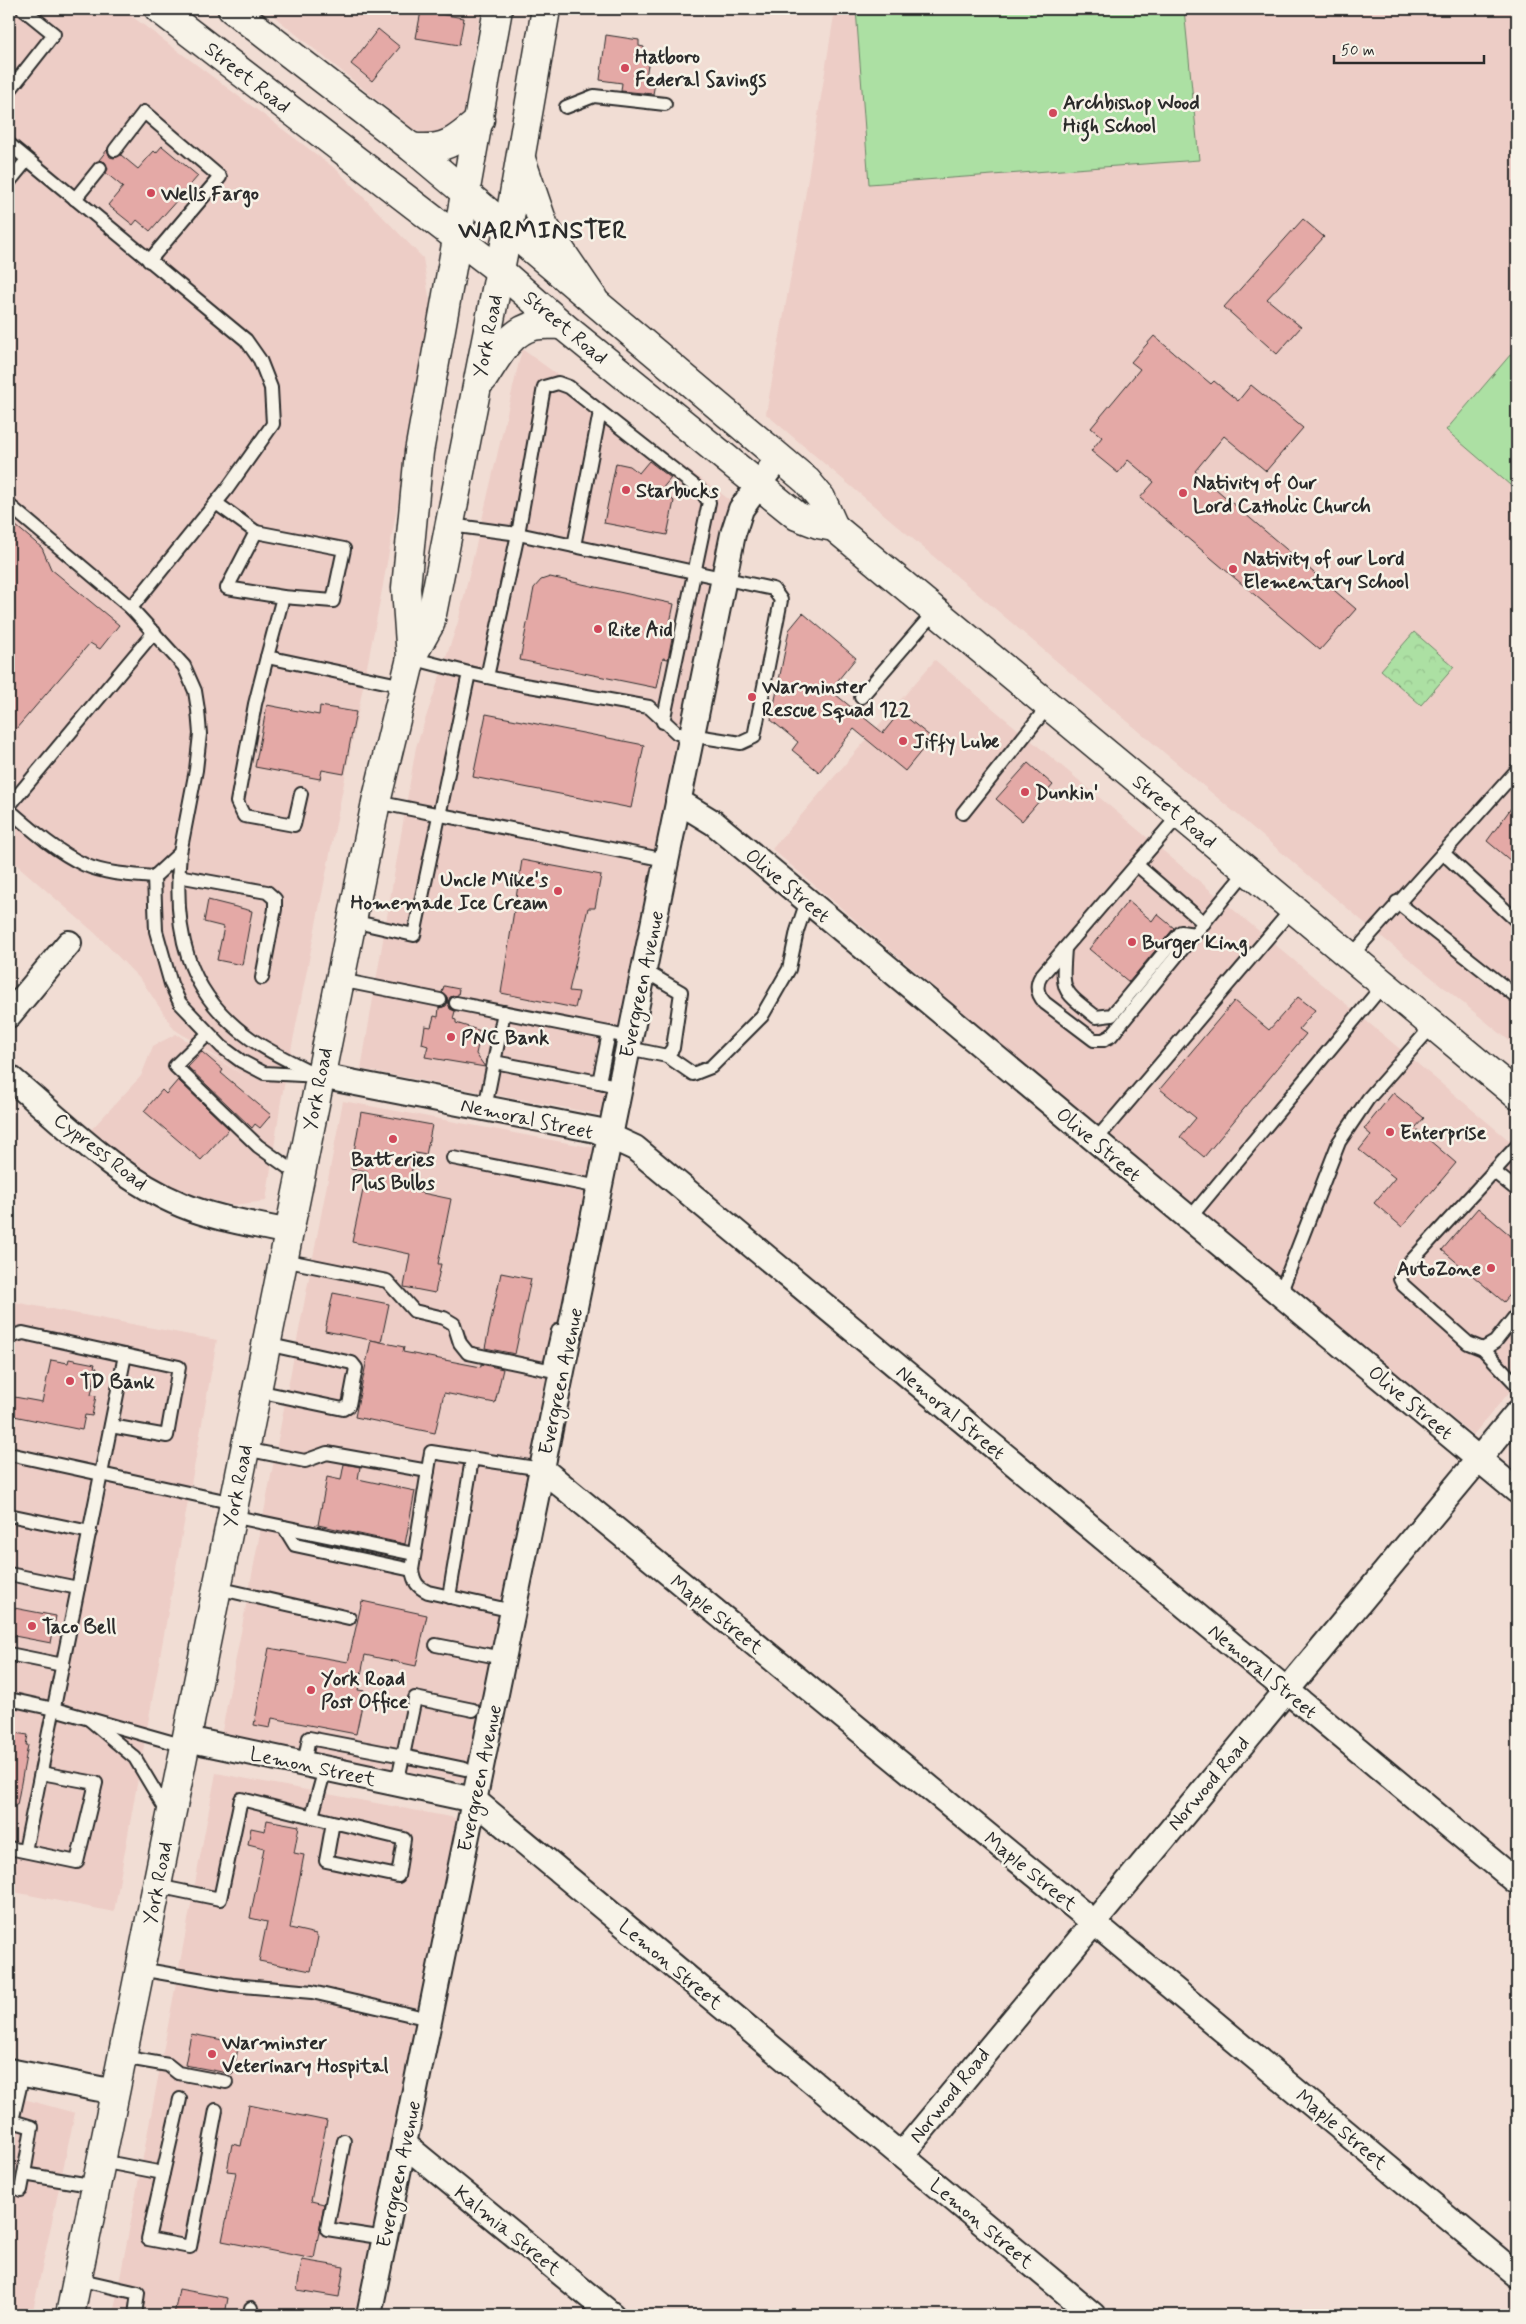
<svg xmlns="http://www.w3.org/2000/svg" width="1526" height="2324" font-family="Mynerve,sans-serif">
	<defs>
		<pattern id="park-crowns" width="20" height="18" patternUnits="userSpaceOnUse" patternTransform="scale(1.25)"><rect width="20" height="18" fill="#ace0a3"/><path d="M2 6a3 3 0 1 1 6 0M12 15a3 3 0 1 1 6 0" fill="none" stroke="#94c08c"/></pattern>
	</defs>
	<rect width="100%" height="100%" fill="#f1ddd4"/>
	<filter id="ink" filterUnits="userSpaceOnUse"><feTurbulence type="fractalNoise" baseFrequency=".02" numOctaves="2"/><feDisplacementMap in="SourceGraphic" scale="10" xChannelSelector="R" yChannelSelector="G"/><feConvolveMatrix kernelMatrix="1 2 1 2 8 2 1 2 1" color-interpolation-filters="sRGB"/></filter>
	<g filter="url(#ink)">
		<g fill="#edcdc6">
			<path d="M 9,9 L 122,9 L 337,170 L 423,258 L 432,316 L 380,601 L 281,1101 L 266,1201 L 233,1205 L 173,1191 L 89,1132 L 141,1076 L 153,1046 L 176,1034 L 251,1080 L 174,1029 L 142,981 L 96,934 L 9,858 Z"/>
			<path d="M 265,9 L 481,9 L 464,111 L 460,122 L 445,132 L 427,134 L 414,130 Z"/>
			<path d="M 835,9 L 1517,9 L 1517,1047 L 1360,919 L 766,414 L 805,197 Z"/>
			<path d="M 522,349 L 730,500 L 613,1117 L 361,1069 L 416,747 L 458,622 Z"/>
			<path d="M 935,660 L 1517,1147 L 1517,1383 L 1473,1435 L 1124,1149 L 772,849 Z"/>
			<path d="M 343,1101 L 600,1149 L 475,1784 L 221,1736 Z"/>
			<path d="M 9,1301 L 217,1340 L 114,1912 L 9,1891 Z"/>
			<path d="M 216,1773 L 466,1820 L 366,2315 L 113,2315 Z"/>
			<path d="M 9,2095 L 75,2113 L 32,2315 L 9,2315 Z"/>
		</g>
		<path fill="url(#park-crowns)" stroke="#6c8667" d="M 1414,632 L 1454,667 L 1421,705 L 1381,670 Z"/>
		<g fill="#ace0a3" stroke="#6c8667">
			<path d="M 856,9 L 1184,9 L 1199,160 L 869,184 Z"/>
			<path d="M 1517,347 L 1517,491 L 1446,430 Z"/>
		</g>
		<g fill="#e4a9a6" stroke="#2b2b2b">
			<path d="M 421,11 L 464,18 L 459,45 L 416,38 Z"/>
			<path d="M 378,29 L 400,47 L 372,81 L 351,64 Z"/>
			<path d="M 606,35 L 639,40 L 639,46 L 644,47 L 643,58 L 649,59 L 646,77 L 656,78 L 653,94 L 621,91 L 622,83 L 600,80 Z"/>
			<path d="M 162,146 L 198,176 L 150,231 L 137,220 L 133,225 L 108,205 L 123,187 L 106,173 L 108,169 L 105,162 L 99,160 L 107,150 L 110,157 L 114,158 L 121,155 L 138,169 L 154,151 L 156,153 Z"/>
			<path d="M 1303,219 L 1324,237 L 1267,299 L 1301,327 L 1277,354 L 1224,307 Z"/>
			<path d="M 1154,336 L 1211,384 L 1214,381 L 1238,401 L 1251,385 L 1303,428 L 1266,471 L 1224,436 L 1195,471 L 1356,609 L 1320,650 L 1140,498 L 1154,482 L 1128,460 L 1118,473 L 1091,451 L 1102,437 L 1091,428 L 1140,369 L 1131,362 Z"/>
			<path d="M 649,461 L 671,478 L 661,490 L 674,501 L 667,535 L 604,523 L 616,463 L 630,466 L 639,473 Z"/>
			<path d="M 9,520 L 42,548 L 51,569 L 119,625 L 100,649 L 90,643 L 9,737 Z"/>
			<path d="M 550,577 L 674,604 L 667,637 L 672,638 L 668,659 L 663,658 L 657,688 L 520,660 L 534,588 L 541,580 Z"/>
			<path d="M 803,613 L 856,658 L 830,690 L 883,733 L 900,712 L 932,738 L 905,771 L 854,729 L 819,772 L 792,750 L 798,742 L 771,720 L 789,630 Z"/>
			<path d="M 267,705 L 319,715 L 320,706 L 356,712 L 344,774 L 322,770 L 320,779 L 255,767 Z"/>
			<path d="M 486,714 L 644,745 L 631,808 L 473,777 Z"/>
			<path d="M 1028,763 L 1053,785 L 1022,821 L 996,799 Z"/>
			<path d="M 1517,800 L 1517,866 L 1487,841 Z"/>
			<path d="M 522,860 L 601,875 L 595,908 L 588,908 L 569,991 L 579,992 L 575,1008 L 501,993 Z"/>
			<path d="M 208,900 L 252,911 L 242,965 L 217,960 L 224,927 L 204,922 Z"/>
			<path d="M 1128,901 L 1152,921 L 1157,914 L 1174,928 L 1129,982 L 1089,949 Z"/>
			<path d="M 444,986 L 459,989 L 458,995 L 450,997 L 448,1002 L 450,1009 L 455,1011 L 453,1019 L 456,1020 L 456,1023 L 481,1031 L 476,1054 L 485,1067 L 425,1057 L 428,1046 L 422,1044 L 425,1026 L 431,1027 L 434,1016 L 438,1017 L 439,1008 L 446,1006 L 448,1002 L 447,997 L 442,992 Z"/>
			<path d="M 1298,997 L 1315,1010 L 1299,1029 L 1306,1034 L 1204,1157 L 1180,1137 L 1196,1118 L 1160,1089 L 1234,1001 L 1269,1030 Z"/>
			<path d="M 202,1052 L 223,1070 L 221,1073 L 271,1115 L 260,1128 L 255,1124 L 252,1128 L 188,1067 Z"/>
			<path d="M 178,1080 L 229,1129 L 201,1160 L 144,1111 L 162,1090 L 166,1094 Z"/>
			<path d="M 1393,1093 L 1424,1118 L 1415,1128 L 1456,1163 L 1402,1227 L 1374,1203 L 1395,1178 L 1359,1150 L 1371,1135 L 1364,1129 Z"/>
			<path d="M 361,1112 L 432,1125 L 426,1155 L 415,1153 L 408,1190 L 451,1199 L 438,1264 L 441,1264 L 435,1293 L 404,1287 L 410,1254 L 352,1242 L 367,1171 L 351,1169 Z"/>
			<path d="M 1478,1208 L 1517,1241 L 1517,1286 L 1504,1302 L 1442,1250 Z"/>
			<path d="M 501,1273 L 531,1279 L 515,1354 L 485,1348 Z"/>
			<path d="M 333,1293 L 389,1304 L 381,1342 L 325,1331 Z"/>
			<path d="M 371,1340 L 404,1347 L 403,1352 L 481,1367 L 481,1364 L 503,1369 L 495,1403 L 444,1393 L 435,1433 L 355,1417 Z"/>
			<path d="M 69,1359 L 95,1364 L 94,1367 L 97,1368 L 91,1395 L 96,1396 L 92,1416 L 85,1415 L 82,1430 L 9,1415 L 9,1396 L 42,1402 L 51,1360 L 68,1363 Z"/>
			<path d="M 344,1464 L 360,1467 L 358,1479 L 415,1491 L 405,1544 L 318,1525 L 327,1477 L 341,1480 Z"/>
			<path d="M 362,1601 L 427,1615 L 416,1666 L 365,1655 L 358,1690 L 365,1691 L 356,1734 L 272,1718 L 270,1728 L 254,1725 L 269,1648 L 348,1662 Z"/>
			<path d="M 9,1607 L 56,1616 L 51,1643 L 9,1635 Z"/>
			<path d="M 9,1732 L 28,1735 L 26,1745 L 28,1745 L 17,1805 L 9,1804 Z"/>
			<path d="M 267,1820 L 299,1826 L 294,1853 L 304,1855 L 290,1928 L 316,1934 L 316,1937 L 318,1937 L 311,1971 L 259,1961 L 267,1922 L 250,1918 L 264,1848 L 248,1844 L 251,1828 L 265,1831 Z"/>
			<path d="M 191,2034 L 239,2043 L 233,2074 L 185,2065 Z"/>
			<path d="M 249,2105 L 327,2121 L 311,2201 L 324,2204 L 314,2259 L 222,2241 L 236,2172 L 227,2171 L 232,2144 L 241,2146 Z"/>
			<path d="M 302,2260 L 344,2267 L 339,2297 L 297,2290 Z"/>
			<path d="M 179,2289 L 228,2298 L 225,2315 L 174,2315 Z"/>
		</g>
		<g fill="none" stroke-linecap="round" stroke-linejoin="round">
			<g stroke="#2b2b2b" stroke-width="16">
				<g id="lane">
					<path d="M 9,91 L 54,34 L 23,9"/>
					<path d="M 566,107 L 594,96 L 665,104"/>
					<path d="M 9,144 L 246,340 L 260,360 L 271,388 L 273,424 L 227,489 L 131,608 L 184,666 L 195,691 L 198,710 L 200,734 L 196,770 L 180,853 L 154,877 C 131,875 106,874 85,865 C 57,852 32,830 9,810"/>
					<path d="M 115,150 L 144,112 L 220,177 L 149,261"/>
					<path d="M 9,182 L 27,160"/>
					<path d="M 75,199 L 100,168"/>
					<path d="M 216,503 L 256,532 L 227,588 L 283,597 L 267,657 L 404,686"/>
					<path d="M 9,505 L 131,608"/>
					<path d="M 450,525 L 518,534 L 773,589 L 781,600 L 754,737 L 741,743 L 677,733 L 649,707 L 524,685 L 469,673"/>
					<path d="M 256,532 L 344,549 L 333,601 L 283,597"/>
					<path d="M 574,546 L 600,412"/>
					<path d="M 267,657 L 255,704 L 237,802 L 244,816 L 294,825 L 301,794"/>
					<path d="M 487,677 L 518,534 L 544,387 L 558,383 L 569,387 L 701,491 L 709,502 L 663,722"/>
					<path d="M 861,697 L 935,611"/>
					<path d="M 376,802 L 666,860"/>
					<path d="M 9,806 L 154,632"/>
					<path d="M 963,813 L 1049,705"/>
					<path d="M 1180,814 L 1041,976 C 1035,986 1037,994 1045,1003 L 1094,1040 L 1103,1040 L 1111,1036 L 1247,870"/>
					<path d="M 180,853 C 173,929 185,993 251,1039 C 271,1053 294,1063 315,1074"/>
					<path d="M 1443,853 L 1517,770"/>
					<path d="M 1137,865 L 1204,923"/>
					<path d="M 178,876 L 267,892 L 275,899 L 275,909 L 262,978"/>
					<path d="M 154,877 L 156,931 L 171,984 L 180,1003 L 222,1047 L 241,1061 L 264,1073 L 320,1076"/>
					<path d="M 1397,902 L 1517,997"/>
					<path d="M 352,921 L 414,935 L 469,673 L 411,658"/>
					<path d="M 1065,948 C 1062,993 1061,989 1096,1017 L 1112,1015 L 1181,932 L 1195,934"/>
					<path d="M 1351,956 L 1443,853 L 1517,921"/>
					<path d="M 340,980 L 440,1000"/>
					<path d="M 456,1003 L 609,1033"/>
					<path d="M 208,1034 L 175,1066 L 258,1146 L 300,1176"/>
					<path d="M 667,1056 L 693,1074 L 711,1067 L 762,1016 L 789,969 L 797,931 L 807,901"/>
					<path d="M 494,1062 L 599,1082"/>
					<path d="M 620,1087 L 599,1082 L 609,1033 L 626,1037 L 628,1048 L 667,1056 L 673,1048 L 681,992 L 643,970"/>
					<path d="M 485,1108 L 504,1012"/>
					<path d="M 1095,1141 L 1293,908"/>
					<path d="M 1517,1146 L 1403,1270 L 1400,1279 L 1403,1285 L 1468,1343 L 1483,1349 L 1495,1342 L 1517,1314"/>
					<path d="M 453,1158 L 599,1187"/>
					<path d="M 1493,1171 L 1517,1190"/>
					<path d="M 1189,1219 L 1384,984"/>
					<path d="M 283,1260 L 387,1281 L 414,1311 L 444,1318 L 454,1324 L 460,1343 L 468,1353 L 549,1370 L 558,1331 L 563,1332"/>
					<path d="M 1280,1294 L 1339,1142 L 1368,1099 L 1433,1025"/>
					<path d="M 9,1337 L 23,1333 L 179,1367 L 167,1436 L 111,1426"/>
					<path d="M 1483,1349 L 1517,1385"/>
					<path d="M 257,1391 L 343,1409 L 349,1405 L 356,1368 L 352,1363 L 266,1344"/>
					<path d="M 245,1449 L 305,1461 L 327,1453 L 428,1471"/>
					<path d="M 9,1454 L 234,1503"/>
					<path d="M 9,1515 L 90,1532"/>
					<path d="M 231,1516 L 414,1554"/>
					<path d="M 284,1527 L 295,1545 L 412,1570"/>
					<path d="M 9,1574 L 78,1588"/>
					<path d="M 217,1588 L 349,1618"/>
					<path d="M 449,1597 L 472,1459"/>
					<path d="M 513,1611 L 428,1592 C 417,1587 414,1582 412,1570 L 431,1452 L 542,1469"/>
					<path d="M 436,1645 L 503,1658"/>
					<path d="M 9,1654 L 63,1665"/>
					<path d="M 9,1699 L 54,1709 L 185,1746"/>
					<path d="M 90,1720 L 135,1758 L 169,1815"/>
					<path d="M 304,1764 L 309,1738 L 403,1756 L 397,1784"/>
					<path d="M 465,1769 L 403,1756 L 415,1698 L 473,1710"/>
					<path d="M 312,1816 L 325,1769"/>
					<path d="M 9,1848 L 77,1862 L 96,1783 L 41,1773"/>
					<path d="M 25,1851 L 125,1355"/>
					<path d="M 157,1886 L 220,1899 L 241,1799 L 333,1822 L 326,1861 L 398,1876 L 404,1839 L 333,1822"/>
					<path d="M 140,1969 L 232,1985 L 312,1992 L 429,2019"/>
					<path d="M 122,2057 L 168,2065 L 178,2073 L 226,2082"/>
					<path d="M 180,2099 L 148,2239 L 190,2247 L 216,2110"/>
					<path d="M 9,2120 L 12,2121 L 23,2074"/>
					<path d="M 12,2121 L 32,2127 L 24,2174 L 96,2186"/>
					<path d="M 344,2141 L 327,2229 L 385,2238"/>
					<path d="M 101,2161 L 163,2173"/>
					<path d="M 21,2190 L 24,2174"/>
					<path d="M 77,2279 L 138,2293 L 135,2315"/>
					<path d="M 250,2315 L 251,2308"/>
				</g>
			</g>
			<g stroke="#2b2b2b" stroke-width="28">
				<g id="street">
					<path d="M 678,801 L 714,823 L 1517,1491"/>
					<path d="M 9,1015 L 69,943"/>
					<path d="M 320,1076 L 596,1130 L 635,1148 L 1517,1882"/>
					<path d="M 9,1077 C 63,1122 116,1178 182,1205 C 216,1219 253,1224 289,1232"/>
					<path d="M 542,1469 L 1093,1922 L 1517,2275"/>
					<path d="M 187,1739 L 474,1800 L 1093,2315"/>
					<path d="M 9,2071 L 115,2092"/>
					<path d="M 404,2144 L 612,2315"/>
					<path d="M 901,2155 L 1517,1413"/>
					<path d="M 369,2315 L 733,534 L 741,509 L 778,458"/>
				</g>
			</g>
			<g stroke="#2b2b2b" stroke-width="31">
				<g id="primary">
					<path d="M 159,9 L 499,270 L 562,325 L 797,516 L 818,524 L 834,527 L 1517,1095"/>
					<path d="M 232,9 L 411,147 L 807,481 L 821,498 L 834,527"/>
				</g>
			</g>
			<g stroke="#2b2b2b" stroke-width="31">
				<g id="highway">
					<path d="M 411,147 C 444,152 456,141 480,120"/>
					<path d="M 521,159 L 544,226 L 593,298"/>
					<path d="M 483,379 C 496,360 509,331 534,326 C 542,324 553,325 562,325"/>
					<path d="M 411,658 L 406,588 L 419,452 L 498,9"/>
					<path d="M 70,2315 L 376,802 L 411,658 L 430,624 L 508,229 L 546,9"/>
				</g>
			</g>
			<use href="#lane" stroke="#f7f3e8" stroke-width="12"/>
			<use href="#street" stroke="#f7f3e8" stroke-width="24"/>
			<use href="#primary" stroke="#f7f3e8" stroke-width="28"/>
			<use href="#highway" stroke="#f7f3e8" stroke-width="28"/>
		</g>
	</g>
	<g fill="#d1495b" stroke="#f7f3e8" stroke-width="2">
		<circle cx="625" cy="68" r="5"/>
		<circle cx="1053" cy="113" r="5"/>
		<circle cx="151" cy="193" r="5"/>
		<circle cx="626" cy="490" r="5"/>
		<circle cx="1183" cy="493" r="5"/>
		<circle cx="1233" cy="569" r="5"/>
		<circle cx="598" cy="629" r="5"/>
		<circle cx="752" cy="697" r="5"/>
		<circle cx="903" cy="741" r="5"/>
		<circle cx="1025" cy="792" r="5"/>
		<circle cx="558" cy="891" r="5"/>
		<circle cx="1132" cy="942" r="5"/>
		<circle cx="451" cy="1037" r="5"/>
		<circle cx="1390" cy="1132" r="5"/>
		<circle cx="393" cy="1139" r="5"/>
		<circle cx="1491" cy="1268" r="5"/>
		<circle cx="70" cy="1381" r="5"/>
		<circle cx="32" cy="1626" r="5"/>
		<circle cx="311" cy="1690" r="5"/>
		<circle cx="212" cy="2054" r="5"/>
	</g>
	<g text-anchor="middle" stroke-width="5" stroke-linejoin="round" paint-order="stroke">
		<g font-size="20" font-weight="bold" fill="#2b2b2b" stroke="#f7f3e8" text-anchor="start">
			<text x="635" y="63">Hatboro<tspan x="635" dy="23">Federal Savings</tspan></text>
			<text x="1063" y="109">Archbishop Wood<tspan x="1063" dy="23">High School</tspan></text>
			<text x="161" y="200">Wells Fargo</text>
			<text x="1193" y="489">Nativity of Our<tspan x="1193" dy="23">Lord Catholic Church</tspan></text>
			<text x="636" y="497">Starbucks</text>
			<text x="1243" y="565">Nativity of our Lord<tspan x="1243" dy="23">Elementary School</tspan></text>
			<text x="608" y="636">Rite Aid</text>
			<text x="762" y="693">Warminster<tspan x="762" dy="23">Rescue Squad 122</tspan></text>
			<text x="913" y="748">Jiffy Lube</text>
			<text x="1035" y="799">Dunkin'</text>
			<text x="548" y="886" text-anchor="end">Uncle Mike's<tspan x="548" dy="23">Homemade Ice Cream</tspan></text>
			<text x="1142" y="949">Burger King</text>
			<text x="461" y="1044">PNC Bank</text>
			<text x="1400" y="1139">Enterprise</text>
			<text x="393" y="1166" text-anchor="middle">Batteries<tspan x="393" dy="23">Plus Bulbs</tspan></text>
			<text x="1481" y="1275" text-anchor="end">AutoZone</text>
			<text x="80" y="1388">TD Bank</text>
			<text x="42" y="1633">Taco Bell</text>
			<text x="321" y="1685">York Road<tspan x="321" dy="23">Post Office</tspan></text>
			<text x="222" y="2049">Warminster<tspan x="222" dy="23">Veterinary Hospital</tspan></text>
		</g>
		<g font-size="20" fill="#2b2b2b" stroke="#f7f3e8">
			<text transform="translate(248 77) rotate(38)" y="7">Street Road</text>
			<text transform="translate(566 327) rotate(40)" y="7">Street Road</text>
			<text transform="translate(487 336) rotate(-79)" y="7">York Road</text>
			<text transform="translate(1175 811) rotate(40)" y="7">Street Road</text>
			<text transform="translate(788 885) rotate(40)" y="7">Olive Street</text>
			<text transform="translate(641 984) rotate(-78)" y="7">Evergreen Avenue</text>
			<text transform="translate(317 1089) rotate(-79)" y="7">York Road</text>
			<text transform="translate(527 1118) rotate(12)" y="7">Nemoral Street</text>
			<text transform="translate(1099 1144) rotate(40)" y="7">Olive Street</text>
			<text transform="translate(101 1151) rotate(38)" y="7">Cypress Road</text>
			<text transform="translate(560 1381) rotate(-78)" y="7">Evergreen Avenue</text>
			<text transform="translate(1411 1402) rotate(40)" y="7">Olive Street</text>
			<text transform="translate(951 1412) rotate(40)" y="7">Nemoral Street</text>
			<text transform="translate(237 1486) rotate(-79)" y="7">York Road</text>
			<text transform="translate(717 1614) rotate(39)" y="7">Maple Street</text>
			<text transform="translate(1263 1671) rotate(40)" y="7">Nemoral Street</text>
			<text transform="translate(313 1766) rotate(12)" y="7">Lemon Street</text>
			<text transform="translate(479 1778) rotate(-78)" y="7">Evergreen Avenue</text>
			<text transform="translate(1208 1783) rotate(-50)" y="7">Norwood Road</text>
			<text transform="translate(1031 1871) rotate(39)" y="7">Maple Street</text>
			<text transform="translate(157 1883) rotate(-79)" y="7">York Road</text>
			<text transform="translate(671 1964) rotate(40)" y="7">Lemon Street</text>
			<text transform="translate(949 2095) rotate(-51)" y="7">Norwood Road</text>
			<text transform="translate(1342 2129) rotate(40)" y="7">Maple Street</text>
			<text transform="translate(398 2174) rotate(-78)" y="7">Evergreen Avenue</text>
			<text transform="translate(982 2223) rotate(40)" y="7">Lemon Street</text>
			<text transform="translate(508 2230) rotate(39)" y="7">Kalmia Street</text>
		</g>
		<g font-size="25" font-weight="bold" letter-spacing="1" fill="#2b2b2b" stroke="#f7f3e8">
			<text x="543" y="238">WARMINSTER</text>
		</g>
	</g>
	<rect width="1526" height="2324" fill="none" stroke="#f7f3e8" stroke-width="30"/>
	<rect x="15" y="15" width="1496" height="2294" fill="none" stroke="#2b2b2b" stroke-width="2" filter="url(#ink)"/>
	<path d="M1334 55v8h150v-8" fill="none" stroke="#2b2b2b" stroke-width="2.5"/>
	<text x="1341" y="55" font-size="15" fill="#2b2b2b" stroke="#f7f3e8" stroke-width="4" paint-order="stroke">50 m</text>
</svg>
